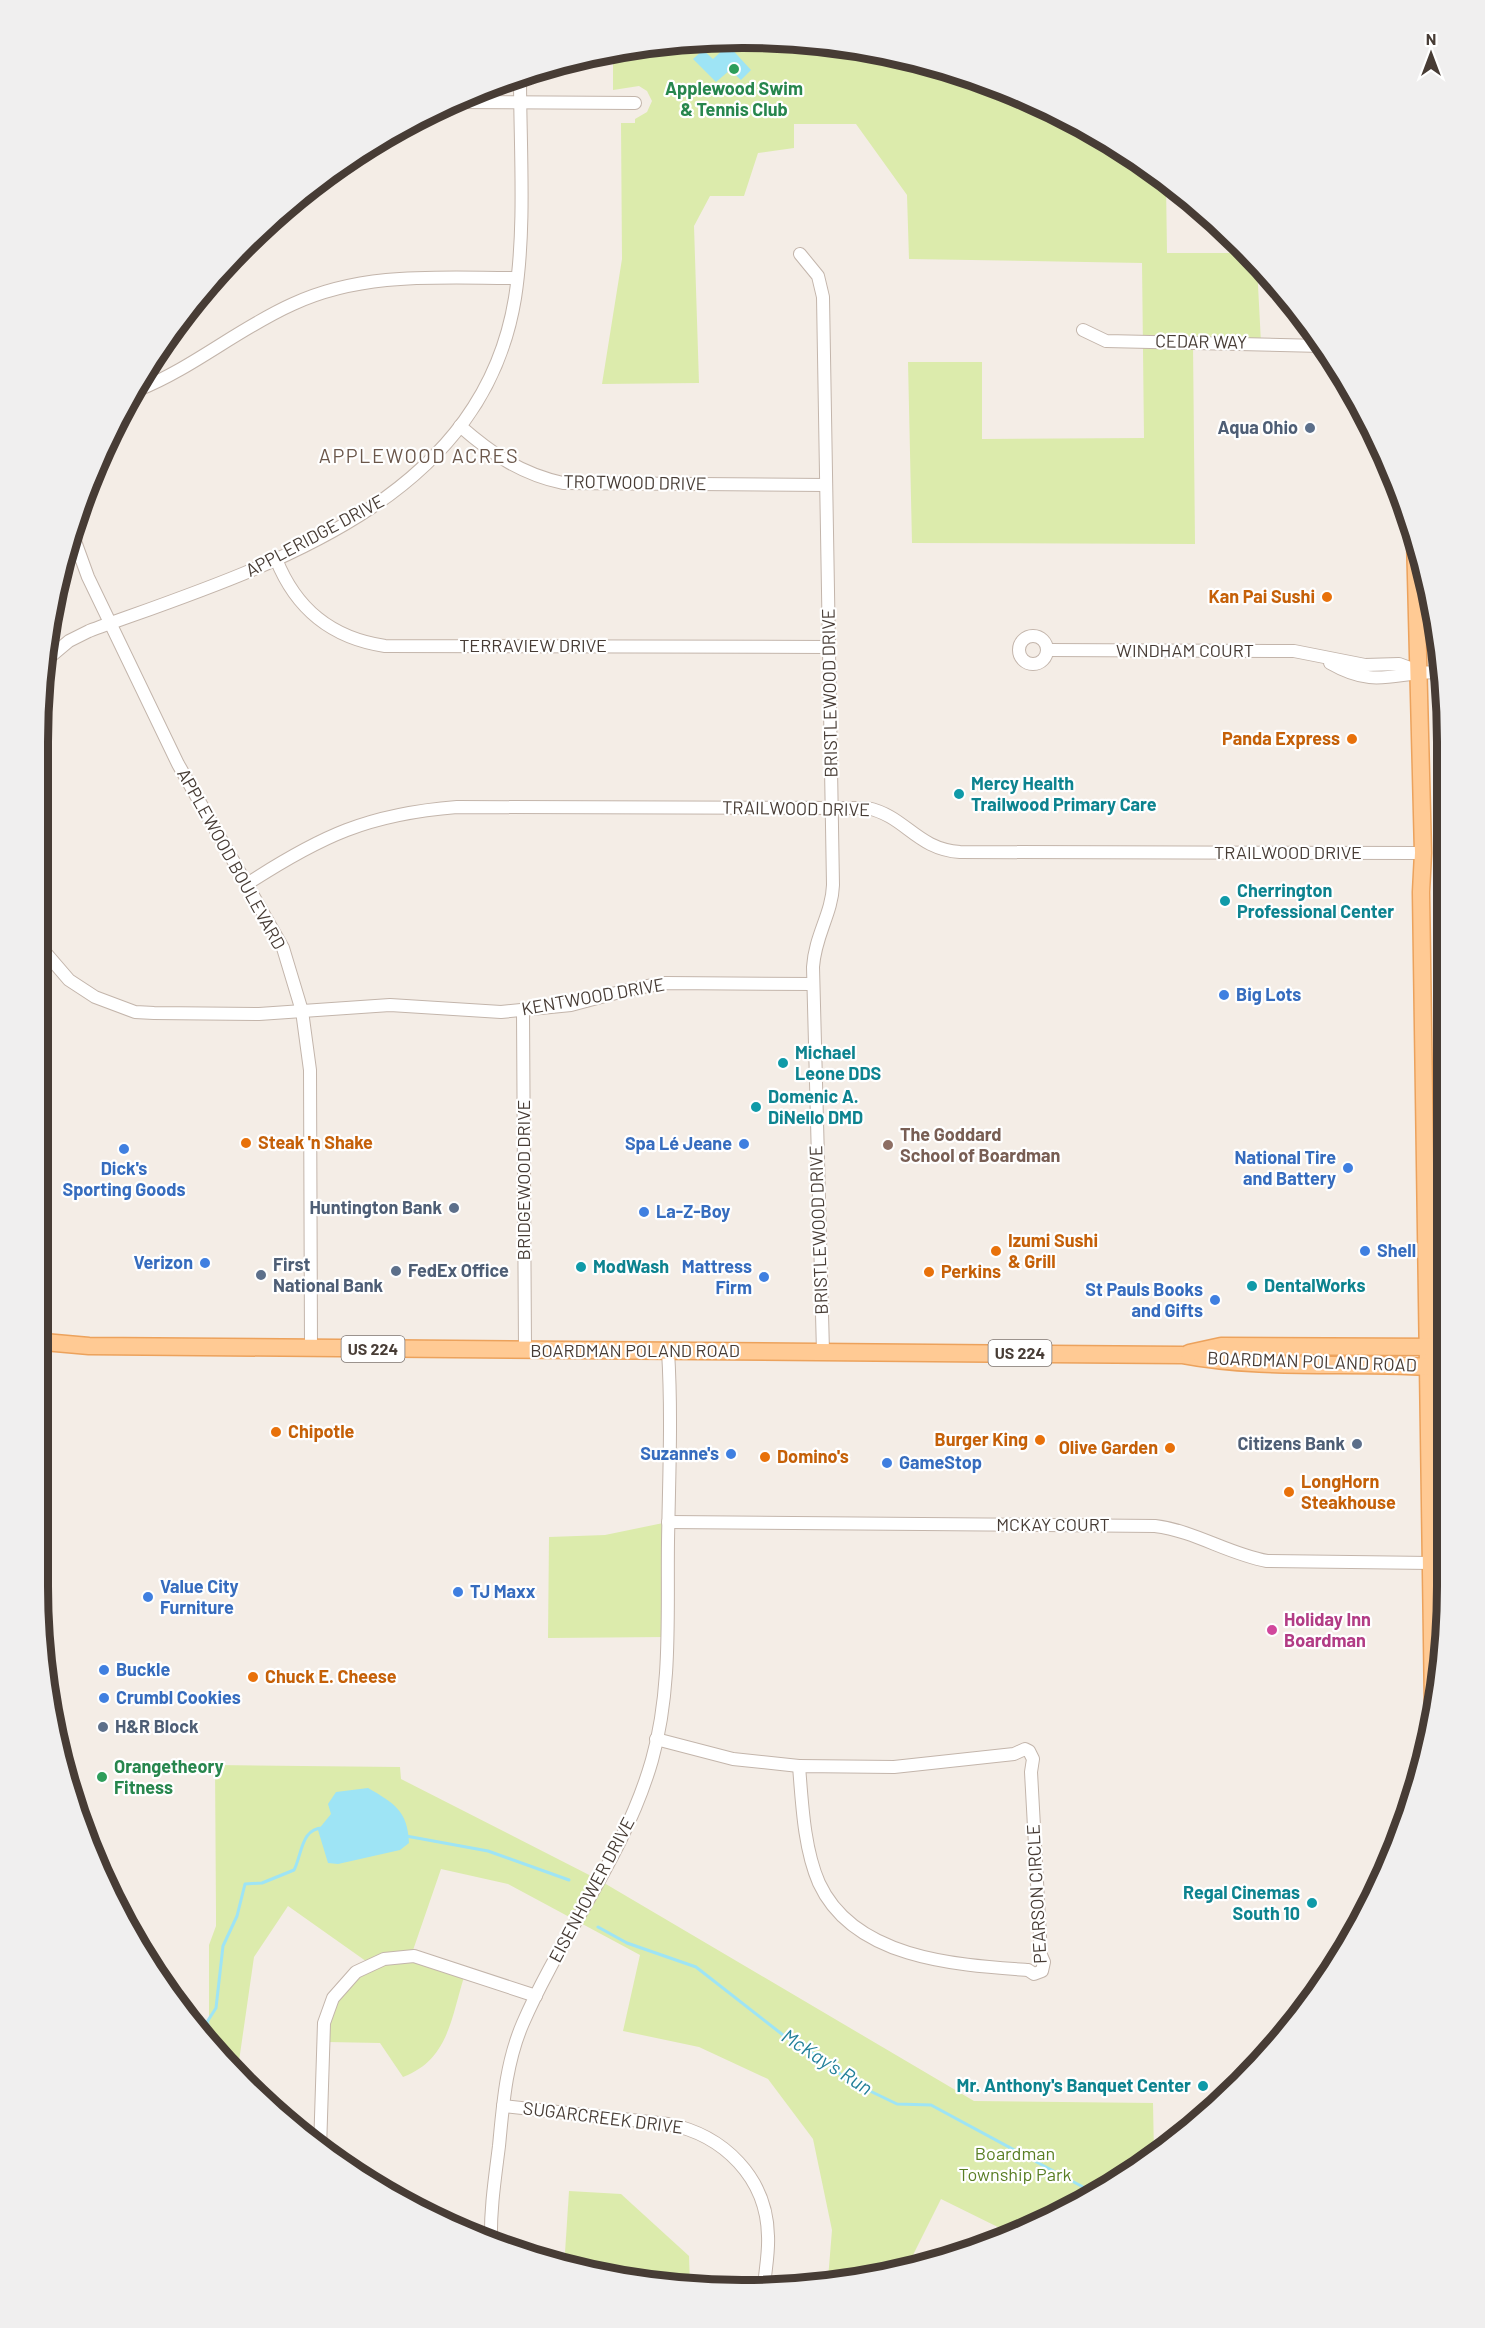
<svg xmlns="http://www.w3.org/2000/svg" width="1485" height="2328" font-family="Barlow,sans-serif">
	<rect width="100%" height="100%" fill="#f4ede6"/>
	<g fill="#dcebac">
		<path d="M 696,39 L 834,43 L 969,75 L 1095,132 L 1166,183 L 1167,253 L 1245,253 L 1257,266 L 1261,343 L 1193,343 L 1195,544 L 912,543 L 908,362 L 982,362 L 982,439 L 1144,438 L 1142,263 L 909,259 L 907,195 L 856,124 L 794,124 L 794,148 L 758,153 L 744,196 L 710,196 L 694,226 L 699,383 L 602,384 L 622,259 L 621,123 L 635,123 L 635,119 L 647,112 L 652,101 L 647,91 L 639,86 L 613,90 L 613,53 Z"/>
		<path d="M 668,1522 L 667,1637 L 548,1638 L 549,1537 L 605,1535 Z"/>
		<path d="M 215,1765 L 400,1767 L 401,1779 L 599,1880 L 974,2101 L 1153,2103 L 1154,2155 C 1113,2190 1062,2215 1012,2234 L 941,2199 L 906,2269 L 828,2279 L 832,2230 L 813,2139 L 768,2079 L 699,2047 L 623,2031 L 640,1955 L 508,1884 L 441,1869 L 411,1956 L 370,1964 L 288,1906 L 254,1957 L 237,2075 L 212,2045 L 209,2029 L 209,1945 L 216,1926 L 216,1912 Z"/>
		<path d="M 400,1961 L 425,1962 L 464,1977 C 451,2019 448,2060 403,2077 L 380,2043 L 328,2042 C 333,1993 352,1972 400,1961 Z"/>
		<path d="M 569,2191 L 621,2194 L 689,2256 L 690,2285 L 605,2277 L 573,2268 L 565,2253 Z"/>
	</g>
	<g fill="#9ee4f5">
		<path d="M 728,45 L 751,70 L 741,80 L 730,70 L 716,82 L 693,59 L 703,50 L 713,59 Z"/>
		<path d="M 368,1788 C 394,1803 408,1811 409,1843 L 400,1850 L 338,1864 L 328,1863 L 318,1830 L 331,1814 L 328,1804 L 336,1792 Z"/>
	</g>
	<g fill="none" stroke-linecap="round" stroke-linejoin="round">
		<g stroke="#9ee4f5" stroke-width="3">
			<path d="M 406,1836 L 488,1851 L 569,1880"/>
			<path d="M 598,1927 L 627,1943 L 696,1967 L 783,2035 L 829,2063 L 845,2079 L 897,2104 L 931,2105 L 1096,2194"/>
			<path d="M 210,2043 L 212,2033 L 207,2022 L 216,2008 L 223,1946 L 237,1916 L 245,1884 L 262,1883 L 294,1870 C 302,1855 301,1827 324,1828"/>
		</g>
		<g stroke="#c3b5ab" stroke-width="14">
			<g id="minor">
				<path d="M 452,102 L 635,103"/>
				<path d="M 800,254 L 818,276 L 823,297 L 833,885 C 832,914 815,935 813,967 L 823,1352"/>
				<path d="M 1083,330 L 1106,341 L 1322,346"/>
				<path d="M 138,390 C 193,368 239,328 293,304 C 364,271 441,278 517,278"/>
				<path d="M 460,426 C 492,454 521,474 563,483 L 826,485"/>
				<path d="M 72,533 L 88,577 L 178,764 L 283,948 L 302,1011 L 310,1070 L 311,1348"/>
				<path d="M 276,559 C 296,609 331,638 385,646 L 829,647"/>
				<circle cx="1033" cy="650" r="14"/>
				<path d="M 1048,650 L 1294,651 L 1365,665 L 1399,664 L 1418,671"/>
				<path d="M 44,662 L 69,641 L 89,631 C 259,569 481,506 515,298 C 526,228 520,148 520,77"/>
				<path d="M 1330,663 C 1377,690 1394,671 1442,672"/>
				<path d="M 247,884 C 321,836 368,814 457,807 L 867,808 C 906,816 916,849 960,852 L 1423,853"/>
				<path d="M 44,951 L 69,980 L 95,997 L 135,1012 L 154,1013 L 259,1014 L 390,1005 L 501,1012 L 571,1005 L 631,989 L 665,983 L 813,984"/>
				<path d="M 523,1011 L 525,1350"/>
				<path d="M 668,1522 L 1155,1526 C 1195,1531 1228,1554 1267,1561 L 1431,1563"/>
				<path d="M 656,1739 L 733,1759 L 799,1766"/>
				<path d="M 1025,1749 L 1029,1751 L 1033,1759 L 1031,1772 L 1041,1955 L 1044,1962 L 1042,1971 L 1034,1974 L 1028,1970 C 956,1965 854,1959 819,1883 C 804,1849 802,1803 799,1766 L 894,1767 L 1014,1754 Z"/>
				<path d="M 503,2106 L 668,2124 C 724,2135 767,2178 768,2236 C 769,2253 765,2271 764,2288"/>
				<path d="M 320,2149 L 324,2023 L 333,1998 L 356,1972 L 384,1959 L 414,1956 L 536,1996"/>
				<path d="M 491,2243 C 490,2210 495,2178 499,2146 C 503,2104 506,2062 523,2023 C 562,1933 625,1855 652,1760 C 672,1689 667,1614 668,1542 C 669,1478 672,1414 668,1351"/>
			</g>
		</g>
		<g stroke="#eca25c" stroke-width="19">
			<g id="major">
				<path d="M 1415,537 L 1423,853 L 1421,892 L 1433,1707"/>
				<path d="M 44,1342 L 89,1346 L 1182,1355 C 1265,1371 1357,1361 1443,1368"/>
				<path d="M 1189,1353 L 1221,1346 L 1443,1347"/>
			</g>
		</g>
		<use href="#minor" stroke="#fff" stroke-width="12"/>
		<use href="#major" stroke="#ffca94" stroke-width="16"/>
	</g>
	<g fill="#2e9e5b" stroke="#fff" stroke-width="2">
		<circle cx="734" cy="69" r="6"/>
		<circle cx="102" cy="1777" r="6"/>
	</g>
	<g fill="#5c6f8a" stroke="#fff" stroke-width="2">
		<circle cx="1310" cy="428" r="6"/>
		<circle cx="454" cy="1208" r="6"/>
		<circle cx="396" cy="1271" r="6"/>
		<circle cx="261" cy="1275" r="6"/>
		<circle cx="1357" cy="1444" r="6"/>
		<circle cx="103" cy="1727" r="6"/>
	</g>
	<g fill="#e8710a" stroke="#fff" stroke-width="2">
		<circle cx="1327" cy="597" r="6"/>
		<circle cx="1352" cy="739" r="6"/>
		<circle cx="246" cy="1143" r="6"/>
		<circle cx="996" cy="1251" r="6"/>
		<circle cx="929" cy="1272" r="6"/>
		<circle cx="276" cy="1432" r="6"/>
		<circle cx="1040" cy="1440" r="6"/>
		<circle cx="1170" cy="1448" r="6"/>
		<circle cx="765" cy="1457" r="6"/>
		<circle cx="1289" cy="1492" r="6"/>
		<circle cx="253" cy="1677" r="6"/>
	</g>
	<g fill="#0f9aa8" stroke="#fff" stroke-width="2">
		<circle cx="959" cy="794" r="6"/>
		<circle cx="1225" cy="901" r="6"/>
		<circle cx="783" cy="1063" r="6"/>
		<circle cx="756" cy="1107" r="6"/>
		<circle cx="581" cy="1267" r="6"/>
		<circle cx="1252" cy="1286" r="6"/>
		<circle cx="1312" cy="1903" r="6"/>
		<circle cx="1203" cy="2086" r="6"/>
	</g>
	<g fill="#3f7fe0" stroke="#fff" stroke-width="2">
		<circle cx="1224" cy="995" r="6"/>
		<circle cx="744" cy="1144" r="6"/>
		<circle cx="124" cy="1149" r="6"/>
		<circle cx="1348" cy="1168" r="6"/>
		<circle cx="644" cy="1212" r="6"/>
		<circle cx="1365" cy="1251" r="6"/>
		<circle cx="205" cy="1263" r="6"/>
		<circle cx="764" cy="1277" r="6"/>
		<circle cx="1215" cy="1300" r="6"/>
		<circle cx="731" cy="1454" r="6"/>
		<circle cx="887" cy="1463" r="6"/>
		<circle cx="458" cy="1592" r="6"/>
		<circle cx="148" cy="1597" r="6"/>
		<circle cx="104" cy="1670" r="6"/>
		<circle cx="104" cy="1698" r="6"/>
	</g>
	<circle fill="#8d6e63" stroke="#fff" stroke-width="2" cx="888" cy="1145" r="6"/>
	<circle fill="#d1479c" stroke="#fff" stroke-width="2" cx="1272" cy="1630" r="6"/>
	<g text-anchor="middle" stroke-width="4.5" stroke-linejoin="round" paint-order="stroke">
		<g fill="#fff" stroke="#7e7672" stroke-width="1.5">
			<rect x="341.5" y="1336" width="63" height="26" rx="4.5"/>
			<rect x="988.5" y="1340" width="63" height="26" rx="4.5"/>
		</g>
		<g font-size="16" font-weight="bold" fill="#473c35">
			<text x="373" y="1355">US 224</text>
			<text x="1020" y="1359">US 224</text>
		</g>
		<g font-size="18" font-weight="bold" fill="#27864d" stroke="#fff">
			<text x="734" y="95">Applewood Swim<tspan x="734" dy="21">&amp; Tennis Club</tspan></text>
			<text x="114" y="1773" text-anchor="start">Orangetheory<tspan x="114" dy="21">Fitness</tspan></text>
		</g>
		<g font-size="18" fill="#473c35" stroke="#fff">
			<text transform="translate(1201 342) rotate(1)" y="6">CEDAR WAY</text>
			<text transform="translate(635 483) rotate(1)" y="6">TROTWOOD DRIVE</text>
			<text transform="translate(315 536) rotate(-28)" y="6">APPLERIDGE DRIVE</text>
			<text x="533" y="652">TERRAVIEW DRIVE</text>
			<text x="1185" y="657">WINDHAM COURT</text>
			<text transform="translate(830 693) rotate(-91)" y="6">BRISTLEWOOD DRIVE</text>
			<text transform="translate(796 809) rotate(1)" y="6">TRAILWOOD DRIVE</text>
			<text x="1288" y="859">TRAILWOOD DRIVE</text>
			<text transform="translate(231 859) rotate(61)" y="6">APPLEWOOD BOULEVARD</text>
			<text transform="translate(593 997) rotate(-10)" y="6">KENTWOOD DRIVE</text>
			<text transform="translate(524 1180) rotate(-90)" y="6">BRIDGEWOOD DRIVE</text>
			<text transform="translate(819 1230) rotate(-92)" y="6">BRISTLEWOOD DRIVE</text>
			<text x="635" y="1357">BOARDMAN POLAND ROAD</text>
			<text transform="translate(1312 1362) rotate(2)" y="6">BOARDMAN POLAND ROAD</text>
			<text x="1053" y="1531">MCKAY COURT</text>
			<text transform="translate(592 1890) rotate(-62)" y="6">EISENHOWER DRIVE</text>
			<text transform="translate(1037 1894) rotate(-93)" y="6">PEARSON CIRCLE</text>
			<text transform="translate(603 2118) rotate(7)" y="6">SUGARCREEK DRIVE</text>
		</g>
		<g font-size="18" font-weight="bold" fill="#4e5e75" stroke="#fff" text-anchor="end">
			<text x="1298" y="434">Aqua Ohio</text>
			<text x="442" y="1214">Huntington Bank</text>
			<text x="273" y="1271" text-anchor="start">First<tspan x="273" dy="21">National Bank</tspan></text>
			<text x="408" y="1277" text-anchor="start">FedEx Office</text>
			<text x="1345" y="1450">Citizens Bank</text>
			<text x="115" y="1733" text-anchor="start">H&amp;R Block</text>
		</g>
		<g font-size="18" font-weight="bold" fill="#c56008" stroke="#fff" text-anchor="start">
			<text x="1315" y="603" text-anchor="end">Kan Pai Sushi</text>
			<text x="1340" y="745" text-anchor="end">Panda Express</text>
			<text x="258" y="1149">Steak 'n Shake</text>
			<text x="1008" y="1247">Izumi Sushi<tspan x="1008" dy="21">&amp; Grill</tspan></text>
			<text x="941" y="1278">Perkins</text>
			<text x="288" y="1438">Chipotle</text>
			<text x="1028" y="1446" text-anchor="end">Burger King</text>
			<text x="1158" y="1454" text-anchor="end">Olive Garden</text>
			<text x="777" y="1463">Domino's</text>
			<text x="1301" y="1488">LongHorn<tspan x="1301" dy="21">Steakhouse</tspan></text>
			<text x="265" y="1683">Chuck E. Cheese</text>
		</g>
		<g font-size="18" font-weight="bold" fill="#0d838f" stroke="#fff" text-anchor="start">
			<text x="971" y="790">Mercy Health<tspan x="971" dy="21">Trailwood Primary Care</tspan></text>
			<text x="1237" y="897">Cherrington<tspan x="1237" dy="21">Professional Center</tspan></text>
			<text x="795" y="1059">Michael<tspan x="795" dy="21">Leone DDS</tspan></text>
			<text x="768" y="1103">Domenic A.<tspan x="768" dy="21">DiNello DMD</tspan></text>
			<text x="593" y="1273">ModWash</text>
			<text x="1264" y="1292">DentalWorks</text>
			<text x="1300" y="1899" text-anchor="end">Regal Cinemas<tspan x="1300" dy="21">South 10</tspan></text>
			<text x="1191" y="2092" text-anchor="end">Mr. Anthony's Banquet Center</text>
		</g>
		<g font-size="18" font-weight="bold" fill="#366cbe" stroke="#fff" text-anchor="start">
			<text x="1236" y="1001">Big Lots</text>
			<text x="732" y="1150" text-anchor="end">Spa Lé Jeane</text>
			<text x="1336" y="1164" text-anchor="end">National Tire<tspan x="1336" dy="21">and Battery</tspan></text>
			<text x="124" y="1175" text-anchor="middle">Dick's<tspan x="124" dy="21">Sporting Goods</tspan></text>
			<text x="656" y="1218">La-Z-Boy</text>
			<text x="1377" y="1257">Shell</text>
			<text x="193" y="1269" text-anchor="end">Verizon</text>
			<text x="752" y="1273" text-anchor="end">Mattress<tspan x="752" dy="21">Firm</tspan></text>
			<text x="1203" y="1296" text-anchor="end">St Pauls Books<tspan x="1203" dy="21">and Gifts</tspan></text>
			<text x="719" y="1460" text-anchor="end">Suzanne's</text>
			<text x="899" y="1469">GameStop</text>
			<text x="160" y="1593">Value City<tspan x="160" dy="21">Furniture</tspan></text>
			<text x="470" y="1598">TJ Maxx</text>
			<text x="116" y="1676">Buckle</text>
			<text x="116" y="1704">Crumbl Cookies</text>
		</g>
		<g font-size="18" font-weight="bold" fill="#785e54" stroke="#fff" text-anchor="start">
			<text x="900" y="1141">The Goddard<tspan x="900" dy="21">School of Boardman</tspan></text>
		</g>
		<g font-size="18" font-weight="bold" fill="#b23c85" stroke="#fff" text-anchor="start">
			<text x="1284" y="1626">Holiday Inn<tspan x="1284" dy="21">Boardman</tspan></text>
		</g>
		<g font-size="18" fill="#597e24" stroke="#fff">
			<text x="1015" y="2160">Boardman<tspan x="1015" dy="21">Township Park</tspan></text>
		</g>
		<g font-size="20" letter-spacing="1.5" fill="#6b574b" stroke="#fff">
			<text x="419" y="463">APPLEWOOD ACRES</text>
		</g>
		<g font-size="20" font-style="italic" fill="#228099" stroke="#fff">
			<text transform="translate(827 2062) rotate(33)" y="7">McKay's Run</text>
		</g>
	</g>
	<path d="M0 0H1485V2328H0ZM742 48H743A694 694 0 0 1 1437 742V1586A694 694 0 0 1 743 2280H742A694 694 0 0 1 48 1586V742A694 694 0 0 1 742 48Z" fill="#f0efef" fill-rule="evenodd"/>
	<path fill="none" stroke="#473c35" stroke-width="8" d="M742 48H743A694 694 0 0 1 1437 742V1586A694 694 0 0 1 743 2280H742A694 694 0 0 1 48 1586V742A694 694 0 0 1 742 48Z"/>
	<g transform="translate(1431 54)" stroke="#ffffff" stroke-width="4.5" paint-order="stroke">
	<path d="M0-4.5L10 22L0 15L-10 22Z" fill="#473c35"/>
	<text y="-9" font-size="16" font-weight="bold" text-anchor="middle" fill="#473c35">N</text>
	</g>
</svg>
